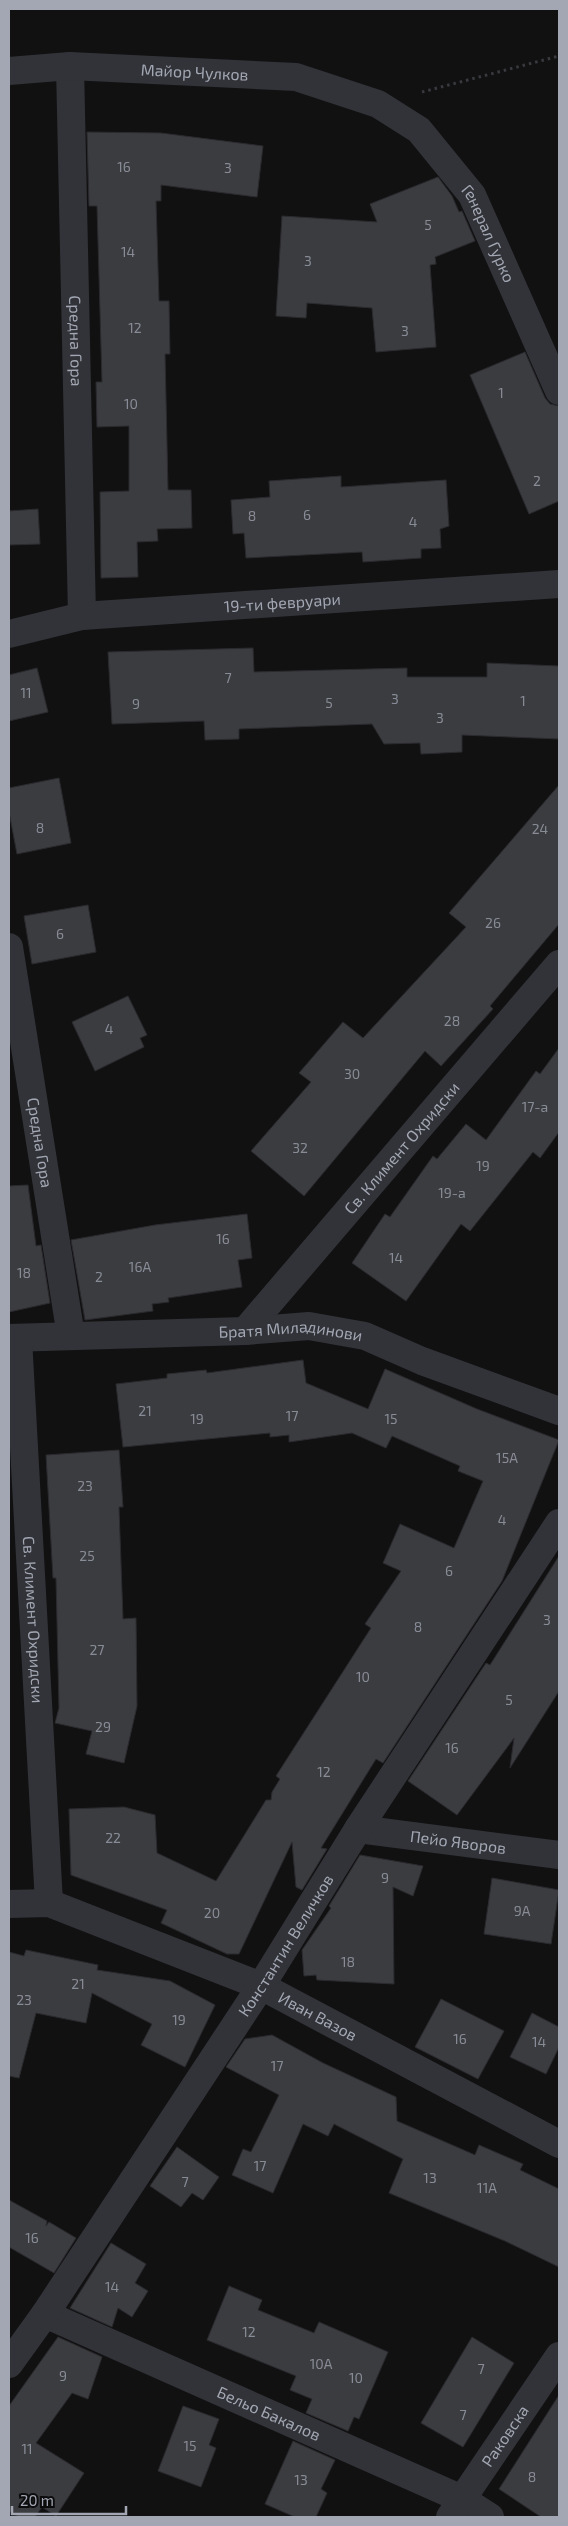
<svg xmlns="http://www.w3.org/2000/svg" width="568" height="2526" font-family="'Exo 2',sans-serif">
	<rect width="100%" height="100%" fill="#111112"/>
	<g fill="#3b3c40" stroke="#2b2b2f">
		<path d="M 87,132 L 161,133 L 263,146 L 257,197 L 161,185 L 161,201 L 156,201 L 159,301 L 169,301 L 170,354 L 165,354 L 168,490 L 191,490 L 192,528 L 157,529 L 158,541 L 137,542 L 138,577 L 101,578 L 100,492 L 129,491 L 129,426 L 97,427 L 96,382 L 102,382 L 97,206 L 89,206 Z"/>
		<path d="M 438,177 L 452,196 L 459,212 L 462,211 L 475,241 L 435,257 L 436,264 L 430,265 L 436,347 L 376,352 L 372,308 L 307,303 L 306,318 L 276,316 L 282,216 L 377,222 L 370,204 Z"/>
		<path d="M 525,352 L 545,398 L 550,404 L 559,406 L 559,501 L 529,514 L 470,375 Z"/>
		<path d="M 341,476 L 341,487 L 446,480 L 449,526 L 440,529 L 441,548 L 421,549 L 421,558 L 363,562 L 362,552 L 246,558 L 244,533 L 233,534 L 231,500 L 270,497 L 269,481 Z"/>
		<path d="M 38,509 L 40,544 L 9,545 L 9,511 Z"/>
		<path d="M 253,648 L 254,672 L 407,668 L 407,677 L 487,677 L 487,663 L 559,666 L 559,739 L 462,735 L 462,752 L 421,754 L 420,743 L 384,744 L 372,724 L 239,729 L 239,739 L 205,740 L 204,721 L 112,724 L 108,652 Z"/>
		<path d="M 37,668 L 48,712 L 9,721 L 9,675 Z"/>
		<path d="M 59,778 L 71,843 L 17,854 L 9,812 L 9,788 Z"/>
		<path d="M 559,785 L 559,924 L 490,1006 L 493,1009 L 441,1066 L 425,1051 L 304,1196 L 251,1151 L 311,1082 L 299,1073 L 343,1022 L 363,1038 L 466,927 L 449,913 Z"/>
		<path d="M 88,905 L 96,952 L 32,964 L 24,916 Z"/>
		<path d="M 128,996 L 147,1035 L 140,1038 L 144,1047 L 95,1071 L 72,1022 Z"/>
		<path d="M 559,1048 L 559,1132 L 540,1158 L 533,1152 L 470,1231 L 461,1224 L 406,1301 L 352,1263 L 385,1214 L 390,1217 L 433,1156 L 437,1159 L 466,1124 L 486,1140 L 536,1071 L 540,1074 Z"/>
		<path d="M 28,1185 L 36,1246 L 41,1245 L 50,1303 L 9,1312 L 9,1186 Z"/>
		<path d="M 247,1214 L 252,1258 L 238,1260 L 242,1287 L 168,1298 L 169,1302 L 152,1304 L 153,1311 L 85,1320 L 71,1240 L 155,1225 Z"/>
		<path d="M 303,1360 L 306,1383 L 368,1409 L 385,1369 L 477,1409 L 559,1440 L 502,1581 L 383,1763 L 376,1759 L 321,1848 L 327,1849 L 302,1890 L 296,1887 L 292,1842 L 239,1954 L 227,1954 L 161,1923 L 167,1910 L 71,1875 L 69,1809 L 124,1807 L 155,1815 L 157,1853 L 216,1881 L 266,1800 L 271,1800 L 272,1792 L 280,1779 L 276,1776 L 371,1628 L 365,1624 L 401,1571 L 383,1563 L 400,1524 L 454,1548 L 483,1481 L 458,1471 L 460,1466 L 392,1436 L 386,1448 L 352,1433 L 289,1442 L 289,1435 L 270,1437 L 270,1433 L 123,1447 L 116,1384 L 167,1378 L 167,1374 L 206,1370 L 207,1373 Z"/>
		<path d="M 119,1450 L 123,1507 L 119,1507 L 123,1619 L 136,1618 L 137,1706 L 124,1763 L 86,1754 L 92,1731 L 55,1723 L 59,1708 L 56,1578 L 53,1578 L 46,1455 Z"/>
		<path d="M 559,1556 L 559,1691 L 510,1768 L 514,1738 L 457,1815 L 408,1781 L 486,1663 L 490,1665 Z"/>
		<path d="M 360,1855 L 423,1866 L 413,1896 L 393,1887 L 394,1984 L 317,1980 L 316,1975 L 304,1976 L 302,1950 L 331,1908 L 329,1906 Z"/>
		<path d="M 492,1878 L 559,1890 L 551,1944 L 484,1934 Z"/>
		<path d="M 26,1950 L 98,1965 L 97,1970 L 170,1981 L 215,2005 L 185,2067 L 141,2045 L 152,2024 L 92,1993 L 86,2023 L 36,2013 L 19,2078 L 9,2076 L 9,1952 L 24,1956 Z"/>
		<path d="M 441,1999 L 504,2031 L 478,2079 L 415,2047 Z"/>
		<path d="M 532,2013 L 559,2027 L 559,2047 L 546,2074 L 510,2057 Z"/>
		<path d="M 272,2035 L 323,2063 L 396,2097 L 397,2121 L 475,2155 L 479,2145 L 523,2164 L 520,2170 L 559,2189 L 559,2267 L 505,2241 L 389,2193 L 403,2159 L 334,2124 L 328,2136 L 303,2124 L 273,2193 L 232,2175 L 243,2149 L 251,2152 L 279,2095 L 226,2067 L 245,2039 Z"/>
		<path d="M 177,2147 L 219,2177 L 203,2200 L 192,2193 L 181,2207 L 150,2186 Z"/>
		<path d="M 9,2200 L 47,2221 L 46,2226 L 49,2222 L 76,2238 L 54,2273 L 9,2247 Z"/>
		<path d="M 111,2243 L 146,2264 L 135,2283 L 148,2291 L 132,2317 L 118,2308 L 112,2327 L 70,2308 Z"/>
		<path d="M 229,2286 L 262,2300 L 258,2310 L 314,2333 L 319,2322 L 388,2352 L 359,2419 L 354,2417 L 348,2431 L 306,2413 L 312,2399 L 290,2390 L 296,2376 L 207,2340 Z"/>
		<path d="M 58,2337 L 102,2357 L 88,2399 L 72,2393 L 36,2443 L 84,2473 L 56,2516 L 42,2507 L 35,2517 L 19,2517 L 9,2511 L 9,2406 Z"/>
		<path d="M 472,2337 L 514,2363 L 463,2447 L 421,2423 Z"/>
		<path d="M 559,2395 L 559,2517 L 541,2517 L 499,2489 Z"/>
		<path d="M 183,2406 L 219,2419 L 209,2445 L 216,2448 L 201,2487 L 158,2471 Z"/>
		<path d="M 293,2441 L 335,2460 L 321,2489 L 327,2493 L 316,2517 L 295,2517 L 265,2504 Z"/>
	</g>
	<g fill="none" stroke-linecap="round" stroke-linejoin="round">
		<path stroke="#383a3f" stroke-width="3" stroke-dasharray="2.5 4" stroke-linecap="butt" d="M 422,92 L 559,56"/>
		<g stroke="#323338" stroke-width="28">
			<path id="s1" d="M 70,66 L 82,616"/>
			<path id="s2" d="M 9,71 L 70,66 L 296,77 L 378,104 L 419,130 L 472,195 L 559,391"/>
			<path id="s3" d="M 9,634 L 82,616 L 559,584"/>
			<path id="s4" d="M 9,947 L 71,1336"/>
			<path id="s5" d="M 245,1331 L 559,964"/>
			<path id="s6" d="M 9,1338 L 245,1331 L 309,1326 L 365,1336 L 422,1361 L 559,1411"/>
			<path id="s7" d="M 18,1338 L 49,1903"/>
			<path id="s8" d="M 358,1829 L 559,1855"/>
			<path id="s9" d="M 9,1904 L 49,1903 L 261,1986 L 559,2144"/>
			<path id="s10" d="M 45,2314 L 462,2499 L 490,2517"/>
			<path id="s11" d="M 9,2364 L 45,2314 L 261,1986 L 358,1829 L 559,1523"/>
			<path id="s12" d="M 450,2517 L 559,2356"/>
		</g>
	</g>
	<g text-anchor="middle" stroke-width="4" stroke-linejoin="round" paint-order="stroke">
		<g font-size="14" fill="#888c96">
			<text x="124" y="172">16</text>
			<text x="228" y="173">3</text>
			<text x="428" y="230">5</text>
			<text x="128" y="257">14</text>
			<text x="308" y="266">3</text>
			<text x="135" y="333">12</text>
			<text x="405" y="336">3</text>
			<text x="501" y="398">1</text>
			<text x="131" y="409">10</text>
			<text x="537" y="486">2</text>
			<text x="307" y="520">6</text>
			<text x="252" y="521">8</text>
			<text x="413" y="527">4</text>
			<text x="228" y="683">7</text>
			<text x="26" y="698">11</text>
			<text x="395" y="704">3</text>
			<text x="523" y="706">1</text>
			<text x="329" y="708">5</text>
			<text x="136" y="709">9</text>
			<text x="440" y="723">3</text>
			<text x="40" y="833">8</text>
			<text x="540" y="834">24</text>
			<text x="493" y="928">26</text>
			<text x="60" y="939">6</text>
			<text x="452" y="1026">28</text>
			<text x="109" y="1034">4</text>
			<text x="352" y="1079">30</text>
			<text x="535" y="1112">17-a</text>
			<text x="300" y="1153">32</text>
			<text x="483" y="1171">19</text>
			<text x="452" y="1198">19-a</text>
			<text x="223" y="1244">16</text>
			<text x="396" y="1263">14</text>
			<text x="140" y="1272">16А</text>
			<text x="24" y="1278">18</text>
			<text x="99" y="1282">2</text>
			<text x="145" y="1416">21</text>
			<text x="292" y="1421">17</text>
			<text x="197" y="1424">19</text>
			<text x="391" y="1424">15</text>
			<text x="507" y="1463">15А</text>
			<text x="85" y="1491">23</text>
			<text x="502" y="1525">4</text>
			<text x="87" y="1561">25</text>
			<text x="449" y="1576">6</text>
			<text x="547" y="1625">3</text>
			<text x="418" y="1632">8</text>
			<text x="97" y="1655">27</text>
			<text x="363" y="1682">10</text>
			<text x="509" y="1705">5</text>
			<text x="103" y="1732">29</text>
			<text x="452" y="1753">16</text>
			<text x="324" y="1777">12</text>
			<text x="113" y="1843">22</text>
			<text x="385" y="1883">9</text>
			<text x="522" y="1916">9А</text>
			<text x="212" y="1918">20</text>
			<text x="348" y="1967">18</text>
			<text x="78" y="1989">21</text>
			<text x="24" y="2005">23</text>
			<text x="179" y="2025">19</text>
			<text x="460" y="2044">16</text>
			<text x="539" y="2047">14</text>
			<text x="277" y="2071">17</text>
			<text x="260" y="2171">17</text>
			<text x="430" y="2183">13</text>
			<text x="185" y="2187">7</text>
			<text x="487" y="2193">11А</text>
			<text x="32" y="2243">16</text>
			<text x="112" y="2292">14</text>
			<text x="249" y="2337">12</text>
			<text x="321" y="2369">10А</text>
			<text x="481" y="2374">7</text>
			<text x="63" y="2381">9</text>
			<text x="356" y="2383">10</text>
			<text x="463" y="2420">7</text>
			<text x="190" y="2451">15</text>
			<text x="27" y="2454">11</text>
			<text x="532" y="2482">8</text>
			<text x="301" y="2485">13</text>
		</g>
		<g font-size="16" fill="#a2a7b3" stroke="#0c0c0d">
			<text dy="6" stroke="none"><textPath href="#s2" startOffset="186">Майор Чулков</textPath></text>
			<text dy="6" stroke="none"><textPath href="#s2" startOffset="548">Генерал Гурко</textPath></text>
			<text dy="6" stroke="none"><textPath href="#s1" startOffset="275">Средна Гора</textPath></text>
			<text dy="6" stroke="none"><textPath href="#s3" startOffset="276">19-ти февруари</textPath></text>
			<text dy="6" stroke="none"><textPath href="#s4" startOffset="198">Средна Гора</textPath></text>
			<text dy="6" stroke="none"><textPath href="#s5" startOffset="241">Св. Климент Охридски</textPath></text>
			<text dy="6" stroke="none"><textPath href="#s6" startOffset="282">Братя Миладинови</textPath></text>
			<text dy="6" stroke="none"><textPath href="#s7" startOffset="282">Св. Климент Охридски</textPath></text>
			<text dy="6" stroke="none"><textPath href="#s8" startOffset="101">Пейо Яворов</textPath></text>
			<text dy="6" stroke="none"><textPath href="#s11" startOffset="502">Константин Величков</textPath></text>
			<text dy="6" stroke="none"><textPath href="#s9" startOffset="332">Иван Вазов</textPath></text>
			<text dy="6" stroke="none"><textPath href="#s10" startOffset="245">Бельо Бакалов</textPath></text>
			<text dy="6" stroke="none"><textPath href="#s12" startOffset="98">Раковска</textPath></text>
		</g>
	</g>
	<rect width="568" height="2526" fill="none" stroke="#a2a7b3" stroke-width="20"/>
	<path d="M12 2506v8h114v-8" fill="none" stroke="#a2a7b3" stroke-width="2.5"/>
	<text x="20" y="2506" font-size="15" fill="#a2a7b3" stroke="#0c0c0d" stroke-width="4" paint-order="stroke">20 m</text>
</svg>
